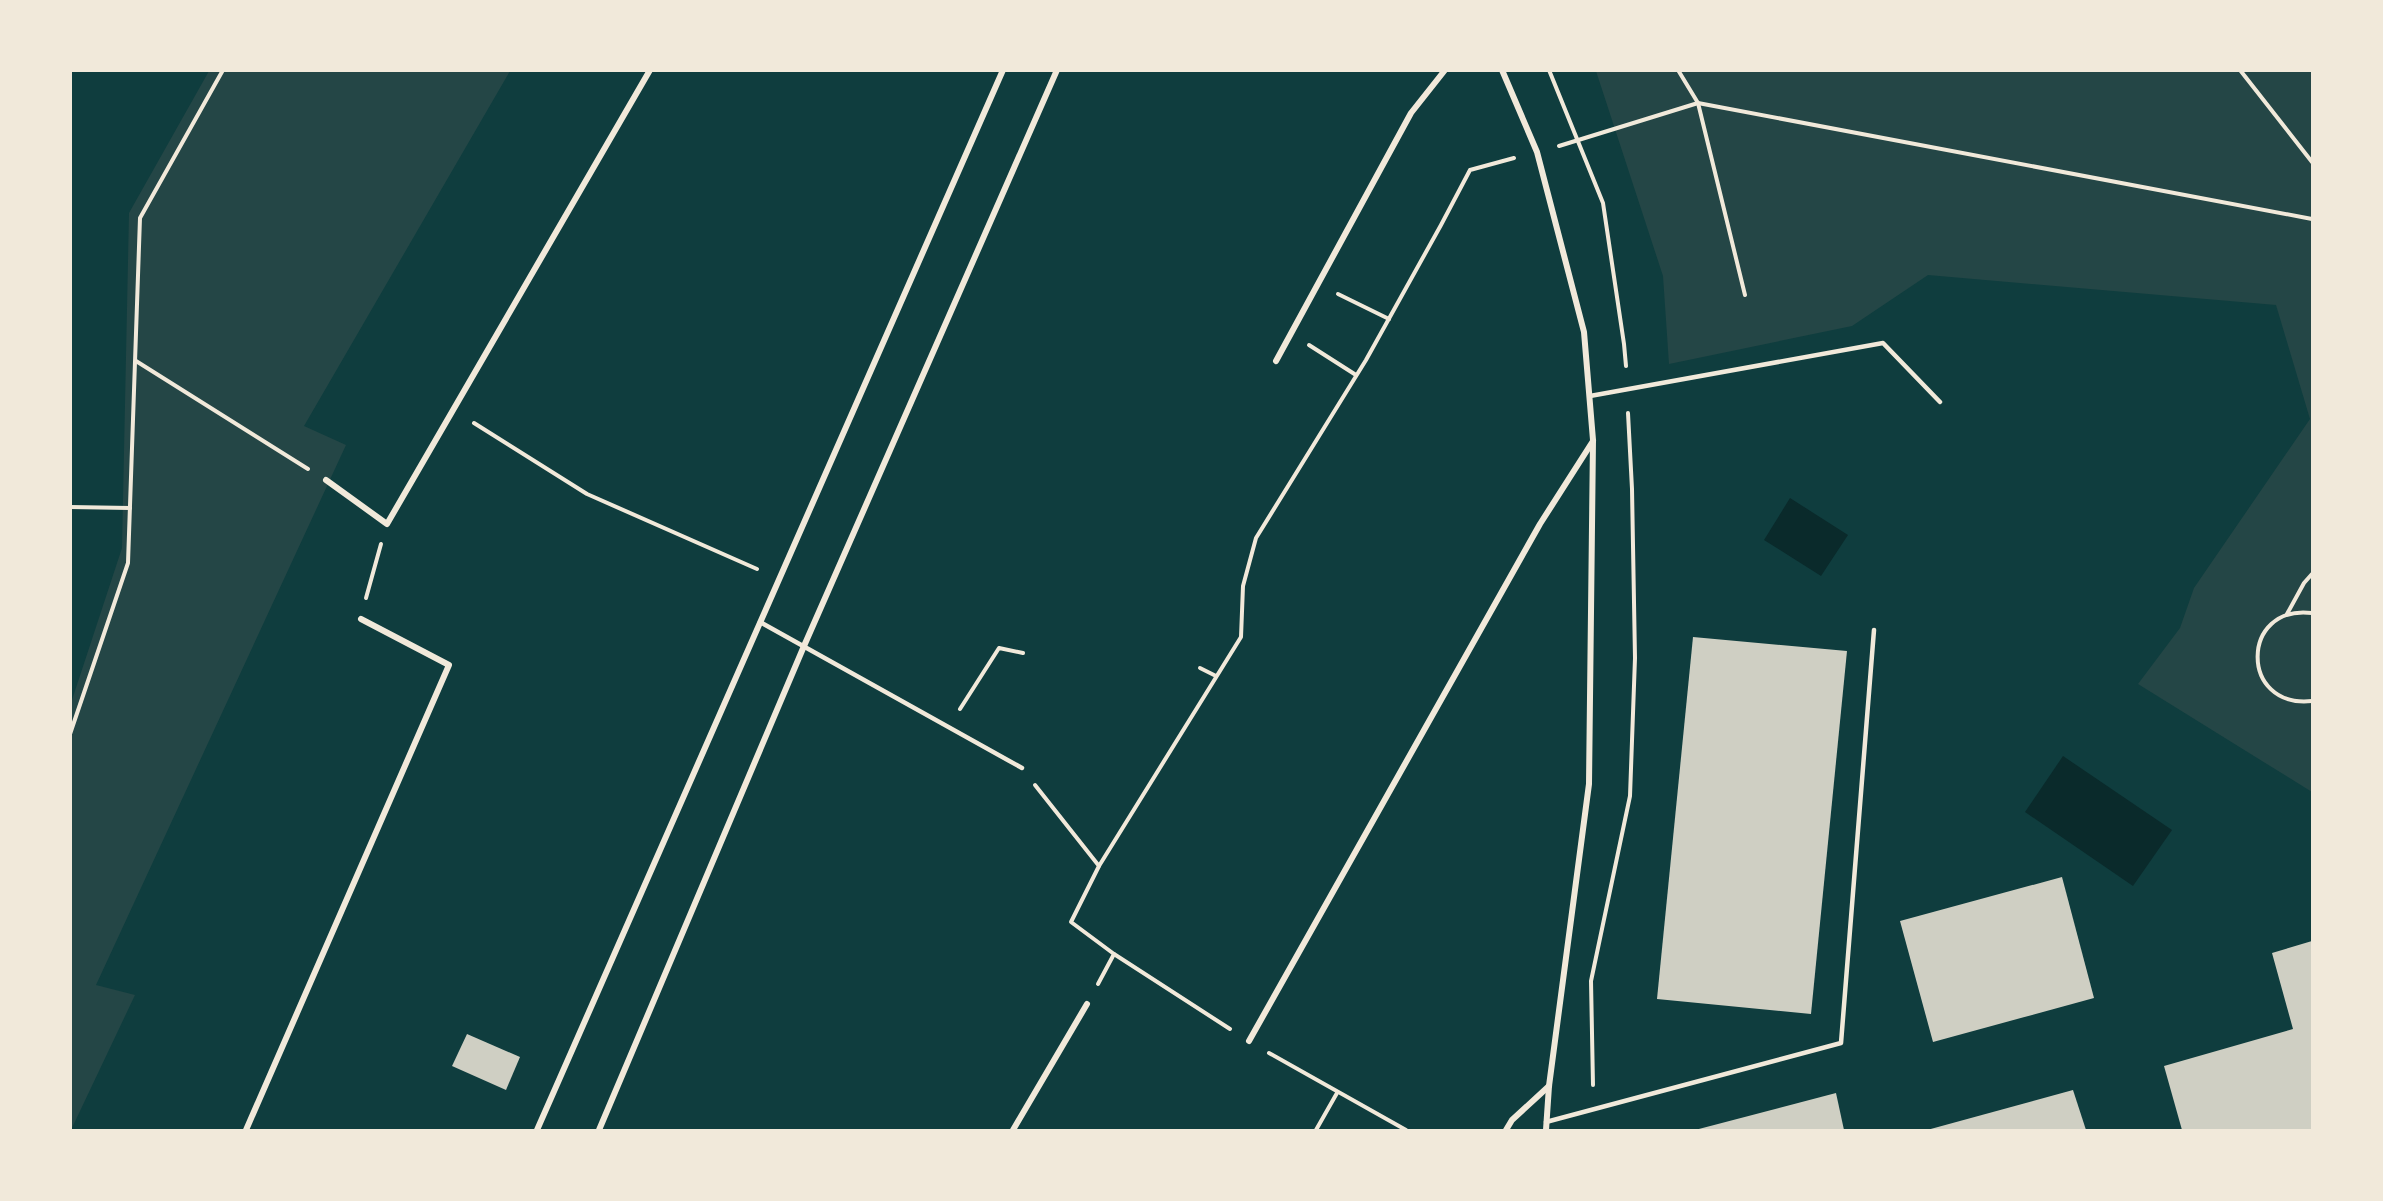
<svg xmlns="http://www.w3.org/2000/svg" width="2383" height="1201" font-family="'Open Sans',sans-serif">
	<rect width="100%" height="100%" fill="#0f3d3e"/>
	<g fill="#244646">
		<path d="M 209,71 L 510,71 L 304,426 L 346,445 L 96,985 L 135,995 L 71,1130 L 71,703 L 122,548 L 129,213 Z"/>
		<path d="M 1596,71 L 2312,71 L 2312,792 L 2138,684 L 2180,628 L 2194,588 L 2310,419 L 2276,305 L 1928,275 L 1852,326 L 1669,364 L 1663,276 Z"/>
	</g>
	<g fill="#0a2a2b">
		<path d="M 1790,498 L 1848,535 L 1821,576 L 1764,540 Z"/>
		<path d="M 2063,756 L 2172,830 L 2133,886 L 2025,812 Z"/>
	</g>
	<g fill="#cfcfc3">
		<path d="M 1693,637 L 1847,651 L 1811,1014 L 1657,999 Z"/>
		<path d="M 2062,877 L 2094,998 L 1933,1042 L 1900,921 Z"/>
		<path d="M 2312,941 L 2312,1130 L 2182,1130 L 2164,1066 L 2293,1029 L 2272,953 Z"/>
		<path d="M 467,1034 L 520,1057 L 506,1090 L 452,1066 Z"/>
		<path d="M 2073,1090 L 2086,1130 L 1927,1130 Z"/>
		<path d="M 1836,1093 L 1844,1130 L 1695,1130 Z"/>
	</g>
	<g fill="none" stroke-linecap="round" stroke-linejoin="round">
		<g stroke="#f1e9da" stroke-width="4">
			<path d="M 1549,70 L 1603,203 L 1624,344 L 1626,366"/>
			<path d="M 1678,70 L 1698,103 L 1745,295"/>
			<path d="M 2240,70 L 2312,162"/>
			<path d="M 1559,146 L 1698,103 L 2312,219"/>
			<path d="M 1338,294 L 1389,319"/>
			<path d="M 1309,345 L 1356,375"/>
			<path d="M 136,361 L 308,469"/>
			<path d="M 474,423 L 587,494 L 757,569"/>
			<path d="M 70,507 L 130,508"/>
			<path d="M 366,598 L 381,544"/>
			<path d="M 2312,613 C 2240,604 2239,709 2312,701"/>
			<path d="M 2287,614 L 2304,583 L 2312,574"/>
			<path d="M 1200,668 L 1216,676"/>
			<path d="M 960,709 L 999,648 L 1023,653"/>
			<path d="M 70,734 L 128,563 L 140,218 L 223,70"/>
			<path d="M 1035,785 L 1099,866 L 1071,922 L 1114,954 L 1098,984"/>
			<path d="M 1099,866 L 1241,637 L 1243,586 L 1256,538 L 1366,360 L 1441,225 L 1470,170 L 1514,158"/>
			<path d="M 1114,954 L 1230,1029"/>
			<path d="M 1269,1053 L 1406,1130"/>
			<path d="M 1593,1085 L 1591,981 L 1630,796 L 1635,658 L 1632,489 L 1628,413"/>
			<path d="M 1316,1130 L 1337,1093"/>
		</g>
		<g stroke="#f1e9da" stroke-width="4.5">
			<path d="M 1590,396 L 1883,343 L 1940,402"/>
			<path d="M 760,622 L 1022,768"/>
			<path d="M 1546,1122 L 1841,1043 L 1874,630"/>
		</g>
		<g stroke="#f1e9da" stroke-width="6">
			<path d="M 1502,70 L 1537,152 L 1584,332 L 1593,440 L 1589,784 L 1549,1086 L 1546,1130"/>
			<path d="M 1276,361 L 1411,113 L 1445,70"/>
			<path d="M 326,480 L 387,524 L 650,70"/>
			<path d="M 1249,1041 L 1540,524 L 1593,441"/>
			<path d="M 246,1130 L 449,665 L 361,619"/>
			<path d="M 537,1130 L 1003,70"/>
			<path d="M 599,1130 L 804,646 L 1057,70"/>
			<path d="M 1013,1130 L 1087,1004"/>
			<path d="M 1506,1130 L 1512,1120 L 1549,1086"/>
		</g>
	</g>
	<rect width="2383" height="1201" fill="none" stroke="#f1e9da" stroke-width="144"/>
</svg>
